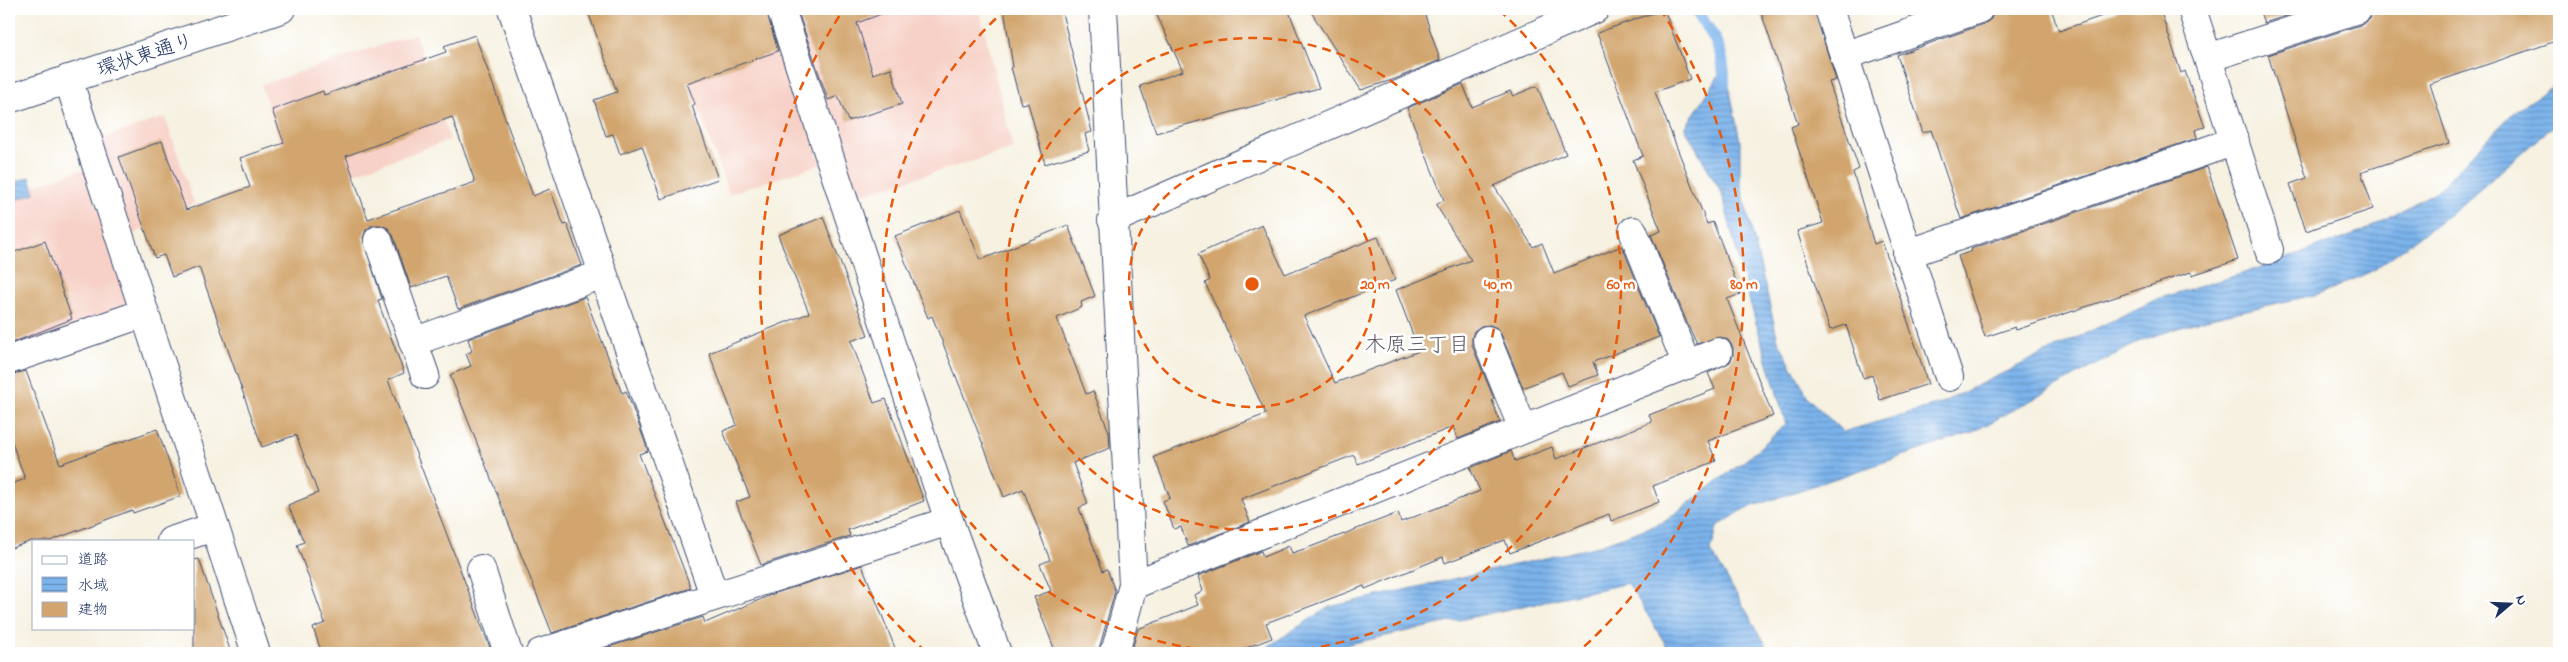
<svg xmlns="http://www.w3.org/2000/svg" width="2568" height="662" font-family="'Indie Flower','Klee One',sans-serif">
	<defs>
		<pattern id="water-rules" width="6" height="5" patternUnits="userSpaceOnUse" patternTransform="scale(1.25)"><rect width="6" height="5" fill="#7bb3eb"/><path d="M0 2.5h6" fill="none" stroke="#6492c2"/></pattern>
	</defs>
	<rect width="100%" height="100%" fill="#fff"/>
	<filter id="ink" filterUnits="userSpaceOnUse"><feTurbulence type="fractalNoise" baseFrequency=".02" numOctaves="2"/><feDisplacementMap in="SourceGraphic" scale="10" xChannelSelector="R" yChannelSelector="G"/><feConvolveMatrix kernelMatrix="1 2 1 2 8 2 1 2 1" color-interpolation-filters="sRGB"/></filter>
	<filter id="wash" filterUnits="userSpaceOnUse"><feTurbulence type="fractalNoise" baseFrequency=".0096" numOctaves="4" result="noise"/><feDisplacementMap in="SourceGraphic" scale="20" xChannelSelector="R" yChannelSelector="G"/><feGaussianBlur stdDeviation="1.12" result="paint"/><feColorMatrix in="noise" values="0 0 0 0 0 0 0 0 0 0 0 0 0 0 0 0 0 1.4 0 .05"/><feComposite in="paint" operator="in"/></filter>
	<g filter="url(#wash)">
		<rect width="100%" height="100%" fill="#f6f1e1"/>
		<g fill="#f7d1c7">
			<path d="M 663,9 L 772,9 L 821,164 L 729,194 Z"/>
			<path d="M 791,9 L 979,9 L 1013,149 L 852,197 Z"/>
			<path d="M 415,34 L 450,140 L 297,193 L 261,85 Z"/>
			<path d="M 165,117 L 194,203 L 128,237 L 95,141 Z"/>
			<path d="M 84,169 L 134,311 L 9,356 L 9,194 Z"/>
		</g>
		<g fill="url(#water-rules)" stroke="#4b71a4">
			<path d="M 1725,66 L 1740,141 L 1740,181 L 1778,340 L 1809,399 L 1843,432 L 1939,404 L 2157,299 L 2241,274 L 2362,232 L 2437,191 L 2515,111 L 2559,82 L 2559,124 L 2549,129 L 2461,206 L 2372,271 L 2323,293 L 2206,319 L 2142,340 L 1971,433 L 1744,509 L 1717,527 L 1711,551 L 1771,653 L 1671,653 L 1628,583 L 1349,644 L 1335,653 L 1258,653 L 1329,607 L 1594,547 L 1664,522 L 1747,459 L 1786,424 L 1749,299 L 1722,194 L 1685,128 Z"/>
			<path d="M 30,177 L 35,193 L 9,202 L 9,184 Z"/>
		</g>
		<g fill="none" stroke-linecap="round" stroke-linejoin="round">
			<path stroke="#7bb3eb" stroke-width="12" d="M 1694,9 C 1713,33 1725,51 1724,83"/>
		</g>
		<g id="blocks">
			<g fill="#d1a56d" fill-rule="evenodd">
				<path d="M 587,9 L 766,9 L 778,51 L 687,83 L 695,104 L 692,106 L 718,179 L 661,199 L 642,146 L 620,154 L 613,134 L 606,136 L 594,100 L 617,92 Z"/>
				<path d="M 797,9 L 884,9 L 884,13 L 857,23 L 873,74 L 891,68 L 902,104 L 848,121 L 838,96 L 828,100 Z"/>
				<path d="M 1004,9 L 1061,9 L 1092,132 L 1085,134 L 1089,151 L 1045,164 L 1028,103 L 1021,104 L 1011,67 L 1013,67 Z"/>
				<path d="M 1154,9 L 1288,9 L 1319,88 L 1156,133 L 1140,86 L 1183,71 Z"/>
				<path d="M 1309,9 L 1423,9 L 1440,60 L 1395,79 L 1361,90 Z"/>
				<path d="M 1664,9 L 1690,79 L 1655,92 L 1707,224 L 1713,222 L 1741,294 L 1727,299 L 1773,416 L 1708,441 L 1716,461 L 1653,486 L 1659,502 L 1611,521 L 1609,514 L 1510,553 L 1505,540 L 1445,563 L 1443,557 L 1365,589 L 1364,586 L 1266,623 L 1272,638 L 1233,653 L 1131,653 L 1138,629 L 1198,605 L 1194,595 L 1203,591 L 1198,576 L 1261,551 L 1263,557 L 1289,546 L 1292,553 L 1313,546 L 1398,513 L 1401,522 L 1480,491 L 1470,468 L 1511,451 L 1515,461 L 1552,447 L 1556,459 L 1652,422 L 1649,415 L 1715,389 L 1708,373 L 1730,362 L 1733,355 L 1733,347 L 1728,340 L 1720,337 L 1697,344 L 1688,325 L 1651,235 L 1661,231 L 1633,160 L 1643,156 L 1597,33 Z"/>
				<path d="M 1760,9 L 1814,9 L 1836,80 L 1829,82 L 1859,169 L 1853,172 L 1874,244 L 1882,241 L 1928,384 L 1880,400 L 1872,375 L 1863,378 L 1846,325 L 1830,330 L 1797,231 L 1823,223 L 1791,127 L 1798,124 Z"/>
				<path d="M 1994,9 L 2051,9 L 2059,31 L 2122,9 L 2160,9 L 2181,73 L 2185,71 L 2205,127 L 2195,130 L 2197,138 L 1961,219 L 1931,130 L 1923,133 L 1897,55 L 1984,24 L 1991,19 Z"/>
				<path d="M 2259,9 L 2308,9 L 2264,23 Z"/>
				<path d="M 2373,9 L 2559,9 L 2559,40 L 2430,84 L 2449,143 L 2361,172 L 2373,209 L 2306,231 L 2290,184 L 2307,178 L 2268,55 L 2363,24 L 2370,19 Z"/>
				<path d="M 475,35 L 533,196 L 550,189 L 564,225 L 567,224 L 582,265 L 458,309 L 446,276 L 411,288 L 393,235 L 388,228 L 380,225 L 372,225 L 366,230 L 363,238 L 382,299 L 378,300 L 380,307 L 404,373 L 388,380 L 492,653 L 322,653 L 313,628 L 325,623 L 297,545 L 304,542 L 288,505 L 318,493 L 296,435 L 262,447 L 199,267 L 172,277 L 164,255 L 155,258 L 119,157 L 162,141 L 186,210 L 250,187 L 240,158 L 284,143 L 272,110 L 323,91 L 324,95 L 446,52 L 444,46 ZM 452,117 L 475,182 L 368,219 L 346,156 Z"/>
				<path d="M 1463,84 L 1472,107 L 1510,91 L 1513,96 L 1537,86 L 1566,154 L 1494,186 L 1533,247 L 1542,243 L 1554,273 L 1622,246 L 1659,337 L 1593,362 L 1598,375 L 1568,386 L 1562,372 L 1523,388 L 1501,334 L 1497,328 L 1490,325 L 1481,326 L 1474,331 L 1472,338 L 1472,345 L 1494,399 L 1492,400 L 1500,422 L 1458,439 L 1453,427 L 1358,464 L 1354,455 L 1241,499 L 1250,522 L 1188,546 L 1181,527 L 1174,529 L 1163,501 L 1170,498 L 1154,457 L 1266,414 L 1205,283 L 1210,280 L 1198,254 L 1262,225 L 1285,274 L 1378,237 L 1395,280 L 1304,316 L 1335,383 L 1419,351 L 1396,290 L 1471,260 L 1436,205 L 1444,200 L 1407,108 Z"/>
				<path d="M 2207,167 L 2238,260 L 2192,275 L 2191,272 L 2016,330 L 2015,327 L 1985,337 L 1958,256 L 1972,251 L 1971,249 Z"/>
				<path d="M 960,210 L 980,260 L 1068,225 L 1095,296 L 1081,302 L 1082,307 L 1057,318 L 1086,394 L 1093,391 L 1109,432 L 1110,448 L 1073,463 L 1088,504 L 1079,508 L 1103,571 L 1107,569 L 1115,591 L 1098,653 L 1056,653 L 1034,597 L 1051,591 L 1040,564 L 1050,560 L 1023,489 L 1004,497 L 932,316 L 928,318 L 895,236 Z"/>
				<path d="M 823,217 L 868,335 L 851,341 L 874,403 L 886,399 L 924,501 L 848,530 L 850,536 L 761,565 L 736,502 L 750,497 L 723,431 L 737,425 L 709,353 L 809,313 L 778,235 Z"/>
				<path d="M 45,241 L 72,319 L 9,344 L 9,254 Z"/>
				<path d="M 585,297 L 622,393 L 626,391 L 639,425 L 648,451 L 639,454 L 691,588 L 552,633 L 450,375 L 471,366 L 466,354 L 472,351 L 468,339 Z"/>
				<path d="M 26,371 L 60,464 L 157,429 L 181,496 L 133,513 L 132,510 L 50,541 L 31,541 L 9,549 L 9,485 L 25,479 L 9,434 L 9,375 Z"/>
				<path d="M 199,559 L 231,653 L 194,653 L 194,560 Z"/>
				<path d="M 862,565 L 897,653 L 590,653 L 703,617 L 705,623 L 773,594 Z"/>
			</g>
		</g>
	</g>
	<g filter="url(#ink)">
		<use href="#blocks" fill-opacity="0" stroke="#3c4c72" stroke-width="1"/>
		<g fill="none" stroke-linecap="round" stroke-linejoin="round">
			<g stroke="#3c4c72" stroke-width="30">
				<g id="minor">
					<path d="M 512,9 L 714,595"/>
					<path d="M 781,9 L 949,521 L 997,653"/>
					<path d="M 1103,9 L 1133,585 L 1116,649 L 1113,653"/>
					<path d="M 1829,9 L 1949,377"/>
					<path d="M 2192,9 L 2269,250"/>
					<path d="M 1844,56 L 1979,9"/>
					<path d="M 2208,58 L 2358,9"/>
					<path d="M 68,79 L 256,653"/>
					<path d="M 1112,220 L 1595,9"/>
					<path d="M 1633,231 L 1687,365"/>
					<path d="M 378,240 L 425,375"/>
					<path d="M 1907,254 L 2235,141"/>
					<path d="M 1487,340 L 1523,429"/>
					<path d="M 413,342 L 603,274"/>
					<path d="M 9,360 L 144,313"/>
					<path d="M 171,541 L 214,527"/>
					<path d="M 481,569 L 508,653"/>
					<path d="M 1133,585 L 1718,352"/>
					<path d="M 540,653 L 949,521"/>
				</g>
			</g>
			<g stroke="#3c4c72" stroke-width="30">
				<path id="secondary" d="M 9,99 L 281,9"/>
			</g>
			<use href="#minor" stroke="#fff" stroke-width="28"/>
			<use href="#secondary" stroke="#fff" stroke-width="28"/>
		</g>
	</g>
	<g fill="none" stroke="#e8590c" stroke-width="2.5" stroke-dasharray="9 6">
		<circle cx="1252" cy="284" r="123"/>
		<circle cx="1252" cy="284" r="246"/>
		<path d="M1499 10A369 369 0 1 1 1005 10"/>
		<path d="M926 652A492 492 0 0 1 844 9M1660 9A492 492 0 0 1 1578 652"/>
	</g>
	<g text-anchor="middle" stroke-width="5" stroke-linejoin="round" paint-order="stroke">
		<g font-size="20" fill="#1b2f5e" stroke="#fff">
			<text transform="translate(145 54) rotate(-18)" y="7">環状東通り</text>
		</g>
		<g font-size="21" fill="#5b5863" stroke="#fff">
			<text x="1417" y="351">木原三丁目</text>
		</g>
	</g>
	<circle cx="1252" cy="284" r="8" fill="#e8590c" stroke="#fff" stroke-width="2.5"/>
	<g font-size="15" text-anchor="middle" font-weight="bold" fill="#e8590c" stroke="#fff" stroke-width="5" stroke-linejoin="round" paint-order="stroke">
		<text x="1375" y="289">20 m</text>
		<text x="1498" y="289">40 m</text>
		<text x="1621" y="289">60 m</text>
		<text x="1744" y="289">80 m</text>
	</g>
	<rect width="2568" height="662" fill="none" stroke="#fff" stroke-width="30"/>
	<rect x="32" y="540" width="162" height="90" fill="#ffffff" stroke="#a4acbf"/>
	<rect x="42" y="556" width="25" height="8" fill="#ffffff" stroke="#a4acbf"/>
	<text x="78" y="564" font-size="15" fill="#1b2f5e">道路</text>
	<rect x="42" y="577" width="25" height="15" fill="url(#water-rules)" stroke="#a4acbf"/>
	<text x="78" y="590" font-size="15" fill="#1b2f5e">水域</text>
	<rect x="42" y="602" width="25" height="15" fill="#d1a56d" stroke="#a4acbf"/>
	<text x="78" y="614" font-size="15" fill="#1b2f5e">建物</text>
	<g transform="translate(2510 604) rotate(71)" stroke="#ffffff" stroke-width="4" paint-order="stroke">
	<path d="M0-4L9 19L0 12L-9 19Z" fill="#1b2f5e"/>
	<text y="-8" font-size="14" font-weight="bold" text-anchor="middle" fill="#1b2f5e">N</text>
	</g>
</svg>
